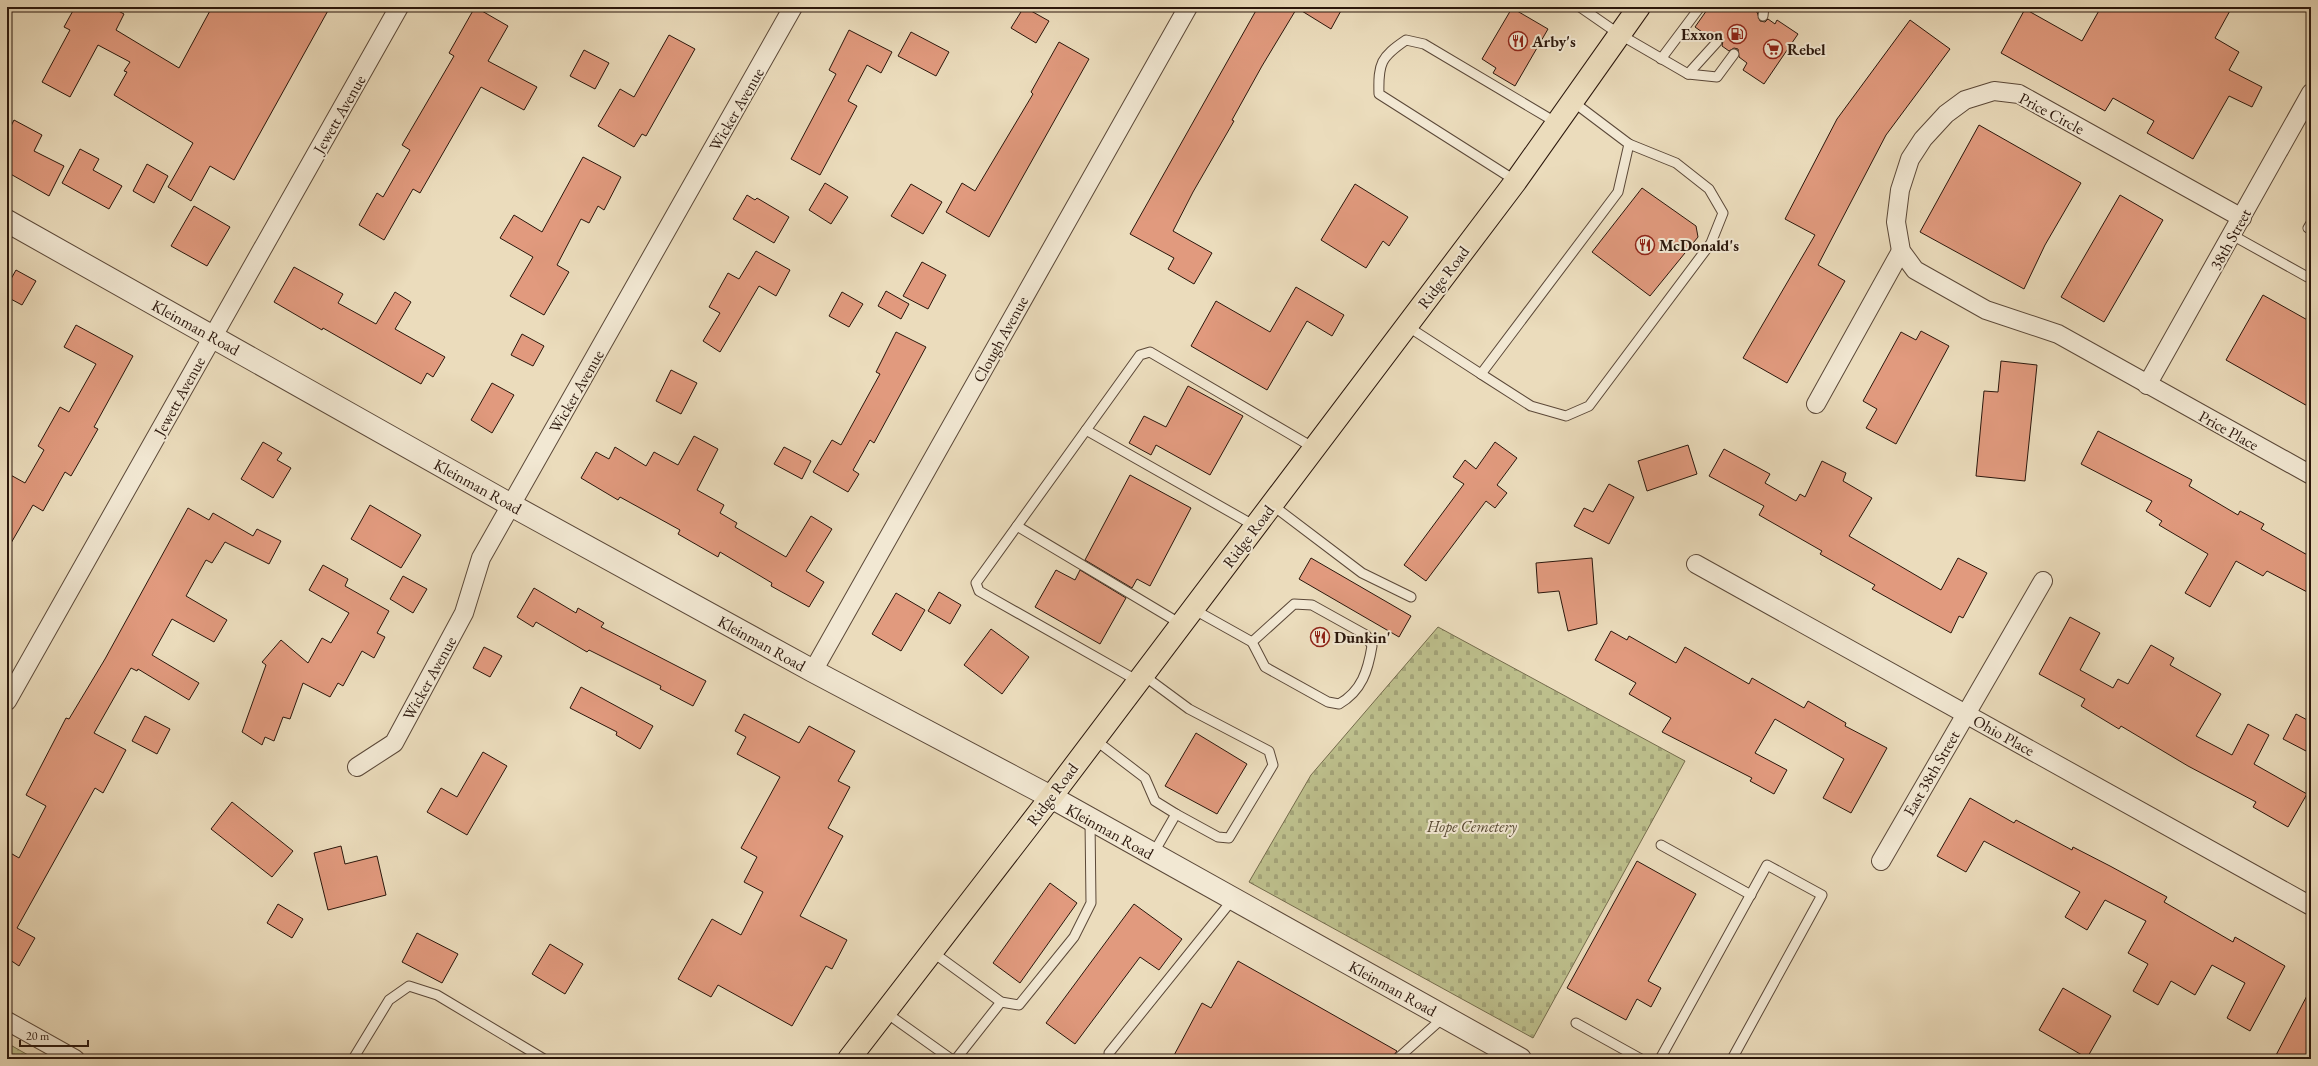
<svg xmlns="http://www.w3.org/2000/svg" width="2318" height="1066" font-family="'EB Garamond',serif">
	<defs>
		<pattern id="cemetery-stones" width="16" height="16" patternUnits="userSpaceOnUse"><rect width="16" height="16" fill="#bdbf8c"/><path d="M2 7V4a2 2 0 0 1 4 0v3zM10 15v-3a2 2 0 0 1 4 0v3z" fill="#a3a378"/></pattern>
		<pattern id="park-dots" width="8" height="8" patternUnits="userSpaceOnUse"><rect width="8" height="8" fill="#bdbf8c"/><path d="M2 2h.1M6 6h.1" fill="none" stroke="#a3a378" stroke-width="1.8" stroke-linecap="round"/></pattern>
	</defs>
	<rect width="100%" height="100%" fill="#ebdcbc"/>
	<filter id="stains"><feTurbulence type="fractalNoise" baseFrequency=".005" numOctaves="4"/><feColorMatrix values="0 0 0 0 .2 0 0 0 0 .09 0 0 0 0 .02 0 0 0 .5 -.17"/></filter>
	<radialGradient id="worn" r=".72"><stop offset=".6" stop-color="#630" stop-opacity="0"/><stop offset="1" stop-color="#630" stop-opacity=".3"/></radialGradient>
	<path fill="url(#cemetery-stones)" stroke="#746b4c" d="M 1438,627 L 1685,761 L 1533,1038 L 1249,882 L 1311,775 Z"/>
	<path fill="url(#park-dots)" stroke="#746b4c" d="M 7,1043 L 35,1059 L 7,1059 Z"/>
	<g fill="#e19a7e" stroke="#2b170c">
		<path d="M 75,7 L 111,7 L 124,14 L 116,30 L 179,68 L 212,7 L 330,7 L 234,180 L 210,166 L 191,201 L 168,187 L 193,143 L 114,95 L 127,72 L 124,71 L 130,62 L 98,45 L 70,97 L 42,82 L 70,30 L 64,27 Z"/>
		<path d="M 475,7 L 508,26 L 488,61 L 537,87 L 524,110 L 481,87 L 420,193 L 413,189 L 384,240 L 359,225 L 377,193 L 383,197 L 410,150 L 402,145 L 454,56 L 449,53 Z"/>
		<path d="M 1024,7 L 1049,21 L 1036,43 L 1011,28 Z"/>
		<path d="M 1258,7 L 1343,7 L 1331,29 L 1297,8 L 1262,66 L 1232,120 L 1234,121 L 1193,192 L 1173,231 L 1212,253 L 1194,284 L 1168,269 L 1174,258 L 1130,234 Z"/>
		<path d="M 1709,7 L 1750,7 L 1757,12 L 1760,21 L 1765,22 L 1768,19 L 1775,24 L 1777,20 L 1798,34 L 1764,84 L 1743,70 L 1747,63 L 1739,57 L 1738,49 L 1734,48 L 1729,51 L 1722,46 L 1723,41 L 1721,37 L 1716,36 L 1712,39 L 1695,27 Z"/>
		<path d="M 2101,7 L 2232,7 L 2215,38 L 2239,52 L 2229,70 L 2262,87 L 2252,107 L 2229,96 L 2193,159 L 2147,133 L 2154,121 L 2113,98 L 2105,111 L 2001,53 L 2025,9 L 2082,41 Z"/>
		<path d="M 1512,8 L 1548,29 L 1515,86 L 1493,73 L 1496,68 L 1482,59 Z"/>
		<path d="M 1910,20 L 1950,49 L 1886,135 L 1818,265 L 1845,281 L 1787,383 L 1743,358 L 1815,235 L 1785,219 L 1837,119 Z"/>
		<path d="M 849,30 L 892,52 L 881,73 L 867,65 L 848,101 L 857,106 L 820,175 L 791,159 L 836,74 L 829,70 Z"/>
		<path d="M 911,32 L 949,52 L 936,76 L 898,56 Z"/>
		<path d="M 669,35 L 695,49 L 646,136 L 642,134 L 634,147 L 598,126 L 620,89 L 634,97 Z"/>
		<path d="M 1059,42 L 1089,59 L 989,237 L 946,212 L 962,183 L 975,191 L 1033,94 L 1031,92 Z"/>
		<path d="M 584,50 L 609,63 L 595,89 L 570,76 Z"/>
		<path d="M 14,120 L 42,135 L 34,151 L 64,166 L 49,196 L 7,172 L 7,134 Z"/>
		<path d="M 1979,125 L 2081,183 L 2045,245 L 2024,289 L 1920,232 Z"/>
		<path d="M 80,149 L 99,159 L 93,170 L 122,186 L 109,209 L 62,183 Z"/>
		<path d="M 583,157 L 621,177 L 604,210 L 598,206 L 589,223 L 581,219 L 557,265 L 569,272 L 544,315 L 510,296 L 533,257 L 500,238 L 514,215 L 542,232 Z"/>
		<path d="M 147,164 L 168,176 L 154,203 L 133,191 Z"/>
		<path d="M 825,183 L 848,197 L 831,224 L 809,210 Z"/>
		<path d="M 911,184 L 942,202 L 923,234 L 891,216 Z"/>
		<path d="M 1355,184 L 1408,217 L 1389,246 L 1383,241 L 1366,268 L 1321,240 Z"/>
		<path d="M 1642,188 L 1696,226 L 1698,237 L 1650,296 L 1592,252 Z"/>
		<path d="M 747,195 L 755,200 L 757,198 L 789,217 L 774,243 L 733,219 Z"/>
		<path d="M 2120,195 L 2163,220 L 2104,322 L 2061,297 Z"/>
		<path d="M 194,206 L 230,227 L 207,266 L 171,246 Z"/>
		<path d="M 756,251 L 790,270 L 776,296 L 759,286 L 720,352 L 703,341 L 720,313 L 709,307 L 728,273 L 739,279 Z"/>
		<path d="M 922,262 L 946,275 L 928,309 L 903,296 Z"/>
		<path d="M 294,267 L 343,294 L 338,303 L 376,324 L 395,292 L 411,302 L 395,329 L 445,357 L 433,377 L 427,373 L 421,384 L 323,328 L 322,330 L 274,302 Z"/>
		<path d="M 16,270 L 36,281 L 22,305 L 7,297 L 7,286 Z"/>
		<path d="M 1296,287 L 1344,315 L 1332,336 L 1307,321 L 1267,390 L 1191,346 L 1216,301 L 1270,332 Z"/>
		<path d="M 886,291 L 909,304 L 901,319 L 878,306 Z"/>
		<path d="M 842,292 L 863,304 L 849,327 L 829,316 Z"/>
		<path d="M 2263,295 L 2311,322 L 2311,408 L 2226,360 Z"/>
		<path d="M 76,325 L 133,356 L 94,427 L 98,429 L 71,476 L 65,472 L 43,511 L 33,505 L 7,550 L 7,473 L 25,483 L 44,450 L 38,446 L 60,407 L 69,412 L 96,364 L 64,347 Z"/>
		<path d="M 1921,331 L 1949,346 L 1896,444 L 1866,428 L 1877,409 L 1863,401 L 1901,332 L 1916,340 Z"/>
		<path d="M 896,332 L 926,347 L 874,443 L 870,440 L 853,470 L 859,474 L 848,492 L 813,472 L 832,440 L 841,445 L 880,374 L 876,372 Z"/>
		<path d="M 522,334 L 544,346 L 533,366 L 511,355 Z"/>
		<path d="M 2001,361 L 2037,365 L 2025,481 L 1976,476 L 1984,391 L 1998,392 Z"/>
		<path d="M 671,370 L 697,383 L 681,414 L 656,401 Z"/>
		<path d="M 492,383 L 514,395 L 492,433 L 471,420 Z"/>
		<path d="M 1188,386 L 1243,416 L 1210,475 L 1156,445 L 1151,455 L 1129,443 L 1144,416 L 1166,427 Z"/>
		<path d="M 2098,431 L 2192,480 L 2189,486 L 2238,515 L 2240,511 L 2264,524 L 2261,529 L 2311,557 L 2311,594 L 2267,571 L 2263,576 L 2236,561 L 2210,607 L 2185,593 L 2208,554 L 2159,525 L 2162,521 L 2146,511 L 2152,501 L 2081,464 Z"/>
		<path d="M 694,436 L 718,449 L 697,490 L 724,505 L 720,513 L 737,523 L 735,527 L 786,557 L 811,516 L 832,529 L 806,571 L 824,582 L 809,607 L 771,586 L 772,583 L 720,552 L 718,557 L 678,534 L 680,530 L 620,497 L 618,500 L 581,478 L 596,452 L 609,459 L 615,447 L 646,466 L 654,452 L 678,465 Z"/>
		<path d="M 263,442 L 282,453 L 277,460 L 291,468 L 273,498 L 241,479 Z"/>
		<path d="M 1495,442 L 1517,458 L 1497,485 L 1507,493 L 1495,508 L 1486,501 L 1426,581 L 1404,565 L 1464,484 L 1453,477 L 1465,460 L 1476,469 Z"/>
		<path d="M 1688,445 L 1697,474 L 1647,491 L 1638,461 Z"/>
		<path d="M 784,447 L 811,461 L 802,479 L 774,464 Z"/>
		<path d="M 1724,449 L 1770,474 L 1765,483 L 1796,501 L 1800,494 L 1805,497 L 1822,461 L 1846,473 L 1843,481 L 1872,498 L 1849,536 L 1941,590 L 1958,558 L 1987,573 L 1963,618 L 1959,616 L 1951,633 L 1872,589 L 1875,585 L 1820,554 L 1822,551 L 1759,515 L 1764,506 L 1709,476 Z"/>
		<path d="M 1130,475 L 1191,508 L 1150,586 L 1137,579 L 1132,588 L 1085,560 Z"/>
		<path d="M 1609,484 L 1634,497 L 1609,544 L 1574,526 L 1584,508 L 1593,512 Z"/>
		<path d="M 370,505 L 421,535 L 401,568 L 351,539 Z"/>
		<path d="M 188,508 L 209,520 L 213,513 L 253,536 L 257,529 L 281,541 L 269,564 L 225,542 L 212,563 L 206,560 L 186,596 L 227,620 L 214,642 L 172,619 L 152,655 L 199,683 L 189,700 L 138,669 L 137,671 L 131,668 L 94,733 L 126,750 L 103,793 L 95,788 L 17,928 L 35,938 L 19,966 L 7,958 L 7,851 L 19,858 L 46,806 L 26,795 L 66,718 L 69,719 L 105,659 Z"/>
		<path d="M 1311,558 L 1411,616 L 1399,637 L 1299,579 Z"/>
		<path d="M 1592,558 L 1597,624 L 1568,631 L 1559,591 L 1538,593 L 1536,563 Z"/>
		<path d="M 323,565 L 348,579 L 345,586 L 389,611 L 377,633 L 385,637 L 374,658 L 362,651 L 343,686 L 338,683 L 330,697 L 303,683 L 290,719 L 283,717 L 274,741 L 265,737 L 262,745 L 242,732 L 266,665 L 262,662 L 281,640 L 308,663 L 322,638 L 331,643 L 349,613 L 309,590 Z"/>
		<path d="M 1056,570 L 1075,580 L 1080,570 L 1126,598 L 1100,644 L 1035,607 Z"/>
		<path d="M 403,576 L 427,589 L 413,613 L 390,599 Z"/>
		<path d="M 534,588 L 576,613 L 578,608 L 604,623 L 601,627 L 706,681 L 693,706 L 660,689 L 661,686 L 589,650 L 587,652 L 536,622 L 533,627 L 517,617 Z"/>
		<path d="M 939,592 L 961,605 L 950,624 L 928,611 Z"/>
		<path d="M 896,593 L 925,610 L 901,651 L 872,634 Z"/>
		<path d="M 2070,617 L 2100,633 L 2080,670 L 2113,688 L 2118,679 L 2128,684 L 2151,645 L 2174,658 L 2170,665 L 2221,694 L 2196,736 L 2232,755 L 2248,724 L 2269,735 L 2254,764 L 2307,794 L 2288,827 L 2253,807 L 2256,802 L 2188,766 L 2121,726 L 2119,729 L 2081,706 L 2085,699 L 2039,674 Z"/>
		<path d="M 991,629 L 1029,657 L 1002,694 L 964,665 Z"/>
		<path d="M 1611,631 L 1627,640 L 1629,636 L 1676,663 L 1685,647 L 1749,684 L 1752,678 L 1804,708 L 1808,701 L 1846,723 L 1845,726 L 1887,748 L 1851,813 L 1823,798 L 1844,759 L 1775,719 L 1755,753 L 1787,770 L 1774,794 L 1750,781 L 1752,778 L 1662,732 L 1671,718 L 1629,694 L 1636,683 L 1595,660 Z"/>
		<path d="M 484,647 L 502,656 L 490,677 L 473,668 Z"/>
		<path d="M 581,687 L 653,726 L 640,749 L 616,735 L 617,732 L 570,708 Z"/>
		<path d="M 744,714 L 799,743 L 809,726 L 855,751 L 838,781 L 850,787 L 828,828 L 843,836 L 800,916 L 847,940 L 832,969 L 826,966 L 792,1026 L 718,985 L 711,997 L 678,979 L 712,919 L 741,935 L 763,892 L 744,882 L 757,857 L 741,848 L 780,777 L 737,754 L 746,737 L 735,731 Z"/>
		<path d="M 2296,714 L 2311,722 L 2311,741 L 2306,751 L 2283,739 Z"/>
		<path d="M 145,716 L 170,729 L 157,754 L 132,741 Z"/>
		<path d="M 1196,733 L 1247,764 L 1217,814 L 1165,786 Z"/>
		<path d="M 483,752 L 507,766 L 467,835 L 427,812 L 441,788 L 457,797 Z"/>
		<path d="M 1970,798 L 2014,823 L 2016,820 L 2072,850 L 2073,847 L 2110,866 L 2167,897 L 2164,902 L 2233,942 L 2235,937 L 2285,966 L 2250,1031 L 2227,1018 L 2245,983 L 2212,965 L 2195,995 L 2171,981 L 2158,1005 L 2133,991 L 2148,964 L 2128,953 L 2146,921 L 2105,900 L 2087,930 L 2065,917 L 2080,892 L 1984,841 L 1966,872 L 1937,856 Z"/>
		<path d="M 232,802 L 293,851 L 272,877 L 211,829 Z"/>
		<path d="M 341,846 L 345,864 L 377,856 L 386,895 L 328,910 L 314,853 Z"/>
		<path d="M 1637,861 L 1696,894 L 1648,981 L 1661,988 L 1651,1007 L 1637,999 L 1626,1020 L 1567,988 Z"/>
		<path d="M 1050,883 L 1077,903 L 1020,983 L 993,963 Z"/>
		<path d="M 278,904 L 303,919 L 292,938 L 267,923 Z"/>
		<path d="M 1134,904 L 1182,939 L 1159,970 L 1140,957 L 1075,1044 L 1046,1023 Z"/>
		<path d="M 417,933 L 458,954 L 442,983 L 402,962 Z"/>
		<path d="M 550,944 L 583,964 L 565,994 L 532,974 Z"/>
		<path d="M 1238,961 L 1397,1051 L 1391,1059 L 1172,1059 L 1202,1003 L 1211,1008 Z"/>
		<path d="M 2063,988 L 2111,1016 L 2087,1058 L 2039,1030 Z"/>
		<path d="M 2311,988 L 2311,1050 L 2306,1059 L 2274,1059 Z"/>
	</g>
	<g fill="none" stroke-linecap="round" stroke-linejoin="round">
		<g stroke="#5b4838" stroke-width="11">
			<g id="service">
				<path d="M 1580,7 L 1619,34 L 1688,74 L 1717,42"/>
				<path d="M 1763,16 L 1764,7"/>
				<path d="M 1661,59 L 1700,7"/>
				<path d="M 1688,74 L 1717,77 L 1734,54"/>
				<path d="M 1516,181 L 1379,94 C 1378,63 1381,57 1406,40 L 1424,44 L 1557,123"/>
				<path d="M 2311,223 L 2308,228 L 2311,230"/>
				<path d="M 2232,235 L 2311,279"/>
				<path d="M 1407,326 L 1481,374 L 1618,192 L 1629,144 L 1572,101"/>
				<path d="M 1481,374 L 1531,406 L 1566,416 L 1589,406 L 1711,243 L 1723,213 L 1709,189 L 1676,163 L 1629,144"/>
				<path d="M 1086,430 L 1255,526"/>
				<path d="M 1271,504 L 1362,573 L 1411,597"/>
				<path d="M 1017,526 L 1181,624"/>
				<path d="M 1294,604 L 1312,605 L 1366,635 L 1372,646 C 1368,670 1362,691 1339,704 L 1328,702 L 1265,667 L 1252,642 Z"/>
				<path d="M 1193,609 L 1252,642"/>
				<path d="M 1143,675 L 1189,709 L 1269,751 L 1273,765 L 1229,838 L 1218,837 L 1176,814"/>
				<path d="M 1138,681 L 979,591 L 976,583 L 1140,355 L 1150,352 L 1314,448"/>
				<path d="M 1094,739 L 1145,778 L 1155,801 L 1176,814 L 1153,854"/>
				<path d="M 1661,845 L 1751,895"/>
				<path d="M 931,951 L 1001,1002 L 1019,1005 L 1074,937 L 1091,903 L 1090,821"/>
				<path d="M 885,1012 L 951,1059"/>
				<path d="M 1576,1023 L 1641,1059"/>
				<path d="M 1109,1053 L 1233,899"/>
				<path d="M 353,1059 L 389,1000 L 409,986 L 437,995 L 544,1059"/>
				<path d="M 956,1059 L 1001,1002"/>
				<path d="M 1397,1059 L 1444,1017"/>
				<path d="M 1660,1059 L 1767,865 L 1822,895 L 1732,1059"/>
			</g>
		</g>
		<g stroke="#5b4838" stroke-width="20">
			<g id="minor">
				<path d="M 2242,218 L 2019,94 L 1994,91 L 1965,100 L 1946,114 L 1923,139 L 1910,159 L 1900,190 L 1896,222 L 1901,251 L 1915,270 L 1986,310 L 2058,334 L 2311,475"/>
				<path d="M 2147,385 L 2311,93"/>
				<path d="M 1816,404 L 1901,251"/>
				<path d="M 1696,564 L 2311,906"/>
				<path d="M 813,671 L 1188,7"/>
				<path d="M 7,701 L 399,7"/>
				<path d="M 357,767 L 394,743 L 464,613 L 481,558 L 793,7"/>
				<path d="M 1881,861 L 2043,581"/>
				<path d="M 7,1021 L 75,1059"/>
			</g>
		</g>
		<g stroke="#5b4838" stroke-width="24">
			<path id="tertiary" d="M 7,221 L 511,505 L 813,671 L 1051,797 L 1520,1059"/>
		</g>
		<g stroke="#2b170c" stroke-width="24">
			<path id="primary" d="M 849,1059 L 1051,797 L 1516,181 L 1639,7"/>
		</g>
		<use href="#service" stroke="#f2e8d3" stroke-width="9"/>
		<use href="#minor" stroke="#f2e8d3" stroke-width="18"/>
		<use href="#tertiary" stroke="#f2e8d3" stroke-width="22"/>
		<use href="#primary" stroke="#ebdcbc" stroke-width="22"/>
	</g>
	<defs>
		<g id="fuel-ring" transform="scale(1)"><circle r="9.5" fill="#f2e8d3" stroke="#8f2418" stroke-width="1.5"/><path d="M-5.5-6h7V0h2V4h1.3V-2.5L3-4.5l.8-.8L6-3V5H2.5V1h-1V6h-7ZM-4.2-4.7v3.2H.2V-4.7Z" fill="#8f2418"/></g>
		<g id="restaurant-ring" transform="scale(1)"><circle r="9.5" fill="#f2e8d3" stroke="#8f2418" stroke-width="1.5"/><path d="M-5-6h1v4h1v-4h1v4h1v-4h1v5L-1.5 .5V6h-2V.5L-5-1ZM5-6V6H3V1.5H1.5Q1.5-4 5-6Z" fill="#8f2418"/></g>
		<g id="supermarket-ring" transform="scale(1)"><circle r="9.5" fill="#f2e8d3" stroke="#8f2418" stroke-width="1.5"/><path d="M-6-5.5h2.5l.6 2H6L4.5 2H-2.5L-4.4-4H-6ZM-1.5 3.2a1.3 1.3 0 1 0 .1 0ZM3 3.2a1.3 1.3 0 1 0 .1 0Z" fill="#8f2418"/></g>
	</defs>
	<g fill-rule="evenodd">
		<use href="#fuel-ring" x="1737" y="34"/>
		<use href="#restaurant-ring" x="1518" y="41"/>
		<use href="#supermarket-ring" x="1773" y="49"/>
		<use href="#restaurant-ring" x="1645" y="245"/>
		<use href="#restaurant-ring" x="1320" y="637"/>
	</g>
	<g text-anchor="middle" stroke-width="4" stroke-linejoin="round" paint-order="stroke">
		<g font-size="16" font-weight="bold" fill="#2b170c" stroke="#f2e8d3" text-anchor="start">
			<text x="1723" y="40" text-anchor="end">Exxon</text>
			<text x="1532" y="47">Arby's</text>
			<text x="1787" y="55">Rebel</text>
			<text x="1659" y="251">McDonald's</text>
			<text x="1334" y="643">Dunkin'</text>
		</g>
		<g font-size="16" fill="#2b170c" stroke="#f2e8d3">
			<text transform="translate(736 109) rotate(-60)" y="6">Wicker Avenue</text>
			<text transform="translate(2052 113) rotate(28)" y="6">Price Circle</text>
			<text transform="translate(339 114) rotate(-60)" y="6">Jewett Avenue</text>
			<text transform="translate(2230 239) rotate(-61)" y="6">38th Street</text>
			<text transform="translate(1443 277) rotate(-53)" y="6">Ridge Road</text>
			<text transform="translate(196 327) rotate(29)" y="6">Kleinman Road</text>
			<text transform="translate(1000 339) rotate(-61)" y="6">Clough Avenue</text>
			<text transform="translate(576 391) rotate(-60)" y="6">Wicker Avenue</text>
			<text transform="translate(179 396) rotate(-61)" y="6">Jewett Avenue</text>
			<text transform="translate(2229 430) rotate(29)" y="6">Price Place</text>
			<text transform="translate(478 486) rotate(29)" y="6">Kleinman Road</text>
			<text transform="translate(1248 536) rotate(-53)" y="6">Ridge Road</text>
			<text transform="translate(762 643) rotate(29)" y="6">Kleinman Road</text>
			<text transform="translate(429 678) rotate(-61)" y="6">Wicker Avenue</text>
			<text transform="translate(2004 735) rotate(29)" y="6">Ohio Place</text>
			<text transform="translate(1931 773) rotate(-60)" y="6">East 38th Street</text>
			<text transform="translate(1052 794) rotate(-53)" y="6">Ridge Road</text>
			<text transform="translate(1110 831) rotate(29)" y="6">Kleinman Road</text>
			<text transform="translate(1393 988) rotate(29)" y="6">Kleinman Road</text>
		</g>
		<g font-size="16" font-style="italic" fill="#574932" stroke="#f2e8d3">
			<text x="1472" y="832">Hope Cemetery</text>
		</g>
	</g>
	<rect width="2318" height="1066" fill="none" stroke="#ebdcbc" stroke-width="24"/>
	<rect x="8" y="8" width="2302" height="1050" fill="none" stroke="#2b170c" stroke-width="2"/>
	<rect x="12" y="12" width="2294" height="1042" fill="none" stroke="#2b170c"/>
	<path d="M20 1040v6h68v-6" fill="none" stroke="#2b170c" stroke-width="2"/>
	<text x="26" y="1040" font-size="12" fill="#2b170c" stroke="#f2e8d3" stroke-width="3" paint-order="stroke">20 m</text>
	<rect width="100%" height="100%" filter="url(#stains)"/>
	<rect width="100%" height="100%" fill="url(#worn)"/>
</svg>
